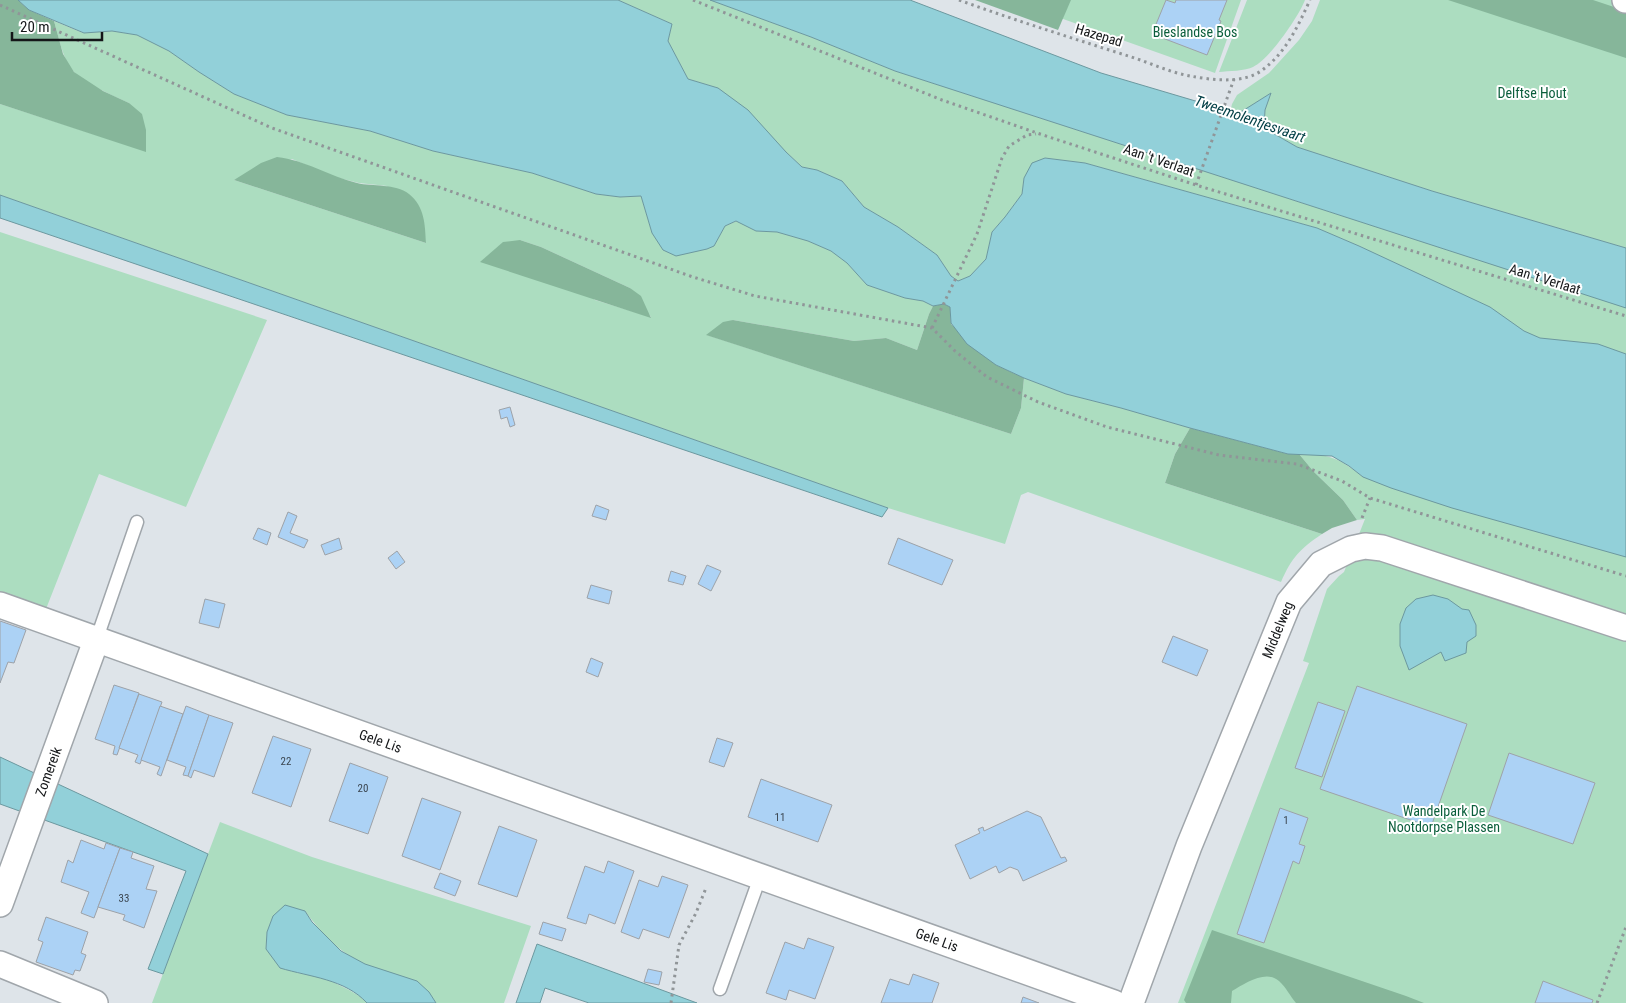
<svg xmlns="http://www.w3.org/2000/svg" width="1626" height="1003" font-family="'Roboto Condensed',sans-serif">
	<rect width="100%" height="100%" fill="#dee4e9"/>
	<g fill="#acddc0" fill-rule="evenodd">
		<path d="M 618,0 L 710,0 L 811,37 L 895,71 L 1448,250 L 1626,305 L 1626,1003 L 1178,1003 L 1309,663 L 1303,661 L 1327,589 L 1339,576 L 1344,572 L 1365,519 L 1357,520 L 1343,500 L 1314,472 L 1299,454 C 1330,454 1339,458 1363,477 L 1439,285 L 1359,246 L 1317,228 L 1085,163 L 1045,158 L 1024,178 L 1022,194 L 1005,217 L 992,232 L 986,259 L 970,276 L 958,281 L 951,276 L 937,255 L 898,227 L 864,207 L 842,181 L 817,170 L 802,167 L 718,88 L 688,79 L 668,41 L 672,24 Z"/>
		<path d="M 1010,0 L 1241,0 L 1215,73 Z"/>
		<path d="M 1247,0 L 1305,0 C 1299,16 1269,60 1253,67 C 1246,71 1228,71 1219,72 Z"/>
		<path d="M 1320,0 L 1626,0 L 1626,248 L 1432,191 L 1297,147 L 1264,128 L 1265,110 L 1271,93 L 1237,115 L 1230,113 L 1232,104 L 1237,95 L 1269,73 L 1299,40 L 1312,21 Z"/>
		<path d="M 54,21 L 83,33 L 112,31 L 137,35 L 169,51 L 199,72 L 234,94 L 287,115 L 370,131 L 433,151 L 532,173 L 596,194 L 620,197 L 641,196 L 652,233 L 714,246 L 725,226 L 737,221 L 756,231 L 777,232 L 808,241 L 831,251 L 847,263 L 867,285 L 905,298 L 923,301 L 933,306 L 929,314 L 917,350 L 886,338 L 854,341 L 733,320 L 707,335 L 1011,434 L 1021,408 L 1024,378 L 1066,394 L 1121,408 L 1190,428 L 1175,454 L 1165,483 L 1322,534 C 1300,549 1292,557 1281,582 L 1028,492 L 1021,495 L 1005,544 L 888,508 L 0,195 L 0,104 L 146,151 L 129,103 C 114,96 85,84 74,72 C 62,59 59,37 54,21 ZM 292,159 L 335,177 L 359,183 L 387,186 L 426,243 L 234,180 ZM 520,240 L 541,247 L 630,288 L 651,317 L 595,300 Z"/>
		<path d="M 0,232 L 267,320 L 186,507 L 99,474 L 46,609 L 0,593 Z"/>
		<path d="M 220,822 L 312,857 L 531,926 L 504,1003 L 436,1003 C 417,972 393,978 364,964 C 340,953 320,932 305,911 L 273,916 L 267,932 L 266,949 L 298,973 L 325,978 L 349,990 L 361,997 L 367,1003 L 152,1003 Z"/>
	</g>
	<g fill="#86b69a">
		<path d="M 0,0 L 18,0 L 29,10 L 54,21 L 63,54 L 74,72 L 103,91 L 129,103 L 142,114 L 146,130 L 146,152 L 0,104 Z"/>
		<path d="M 975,0 L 1071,0 L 1058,30 Z"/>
		<path d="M 1448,0 L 1593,0 L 1626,11 L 1626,58 Z"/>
		<path d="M 277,157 C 305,160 329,176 357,183 C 373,187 395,183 409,194 C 425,207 425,225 426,243 L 234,180 L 261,163 Z"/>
		<path d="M 520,240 L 541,247 L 630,288 L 641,296 L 651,318 L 480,262 L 503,242 Z"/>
		<path d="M 944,304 L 950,307 L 951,324 L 996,365 L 1024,378 L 1021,408 L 1011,434 L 706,335 L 723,322 L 733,320 L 854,341 L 886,338 L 917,350 L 929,314 L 933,306 Z"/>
		<path d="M 1190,428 L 1288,454 L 1299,454 L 1314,472 L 1343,500 L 1357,520 L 1332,528 L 1322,534 L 1165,483 L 1175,454 Z"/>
		<path d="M 1212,930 L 1406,996 L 1424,1003 L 1296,1003 C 1290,996 1286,987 1279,981 C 1266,969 1244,984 1232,991 L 1231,1003 L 1186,1003 L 1184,1000 Z"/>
	</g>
	<g fill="#92d0d9" stroke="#6c989f">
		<path d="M 18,0 L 618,0 L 672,24 L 668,41 L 688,79 L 718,88 L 748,110 L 786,152 L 802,167 L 817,170 L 842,181 L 864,207 L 898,227 L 937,255 L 951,276 L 958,281 L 970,276 L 986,259 L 992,232 L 1005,217 L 1022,194 L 1024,178 L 1032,163 L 1045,158 L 1085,163 L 1317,228 L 1359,246 L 1490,307 L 1524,331 L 1540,338 L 1598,344 L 1626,354 L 1626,557 L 1452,508 L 1391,488 L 1363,477 L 1349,466 L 1332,456 L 1288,454 L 1190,428 L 1121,408 L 1066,394 L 1024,378 L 996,365 L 967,344 L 951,323 L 950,307 L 944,304 L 933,306 L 923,301 L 905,298 L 867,285 L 847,263 L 831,251 L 808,241 L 777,232 L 756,231 L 736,221 L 725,226 L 714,246 L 707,249 L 676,256 L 663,250 L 652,233 L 641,196 L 620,197 L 596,194 L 532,173 L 433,151 L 370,131 L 287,115 L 234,94 L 199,72 L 169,51 L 137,35 L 112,31 L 84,33 L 29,10 Z"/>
		<path d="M 710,0 L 910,0 L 1101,73 L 1209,105 L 1236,115 L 1271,93 L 1265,110 L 1264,128 L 1297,147 L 1432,191 L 1626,248 L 1626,308 L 895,71 L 811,37 Z"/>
		<path d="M 0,195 L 888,508 L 882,517 L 0,218 Z"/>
		<path d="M 1433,595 L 1448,599 L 1462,609 L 1469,610 L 1476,625 L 1476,636 L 1467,642 L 1466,653 L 1445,661 L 1441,652 L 1409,670 L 1400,646 L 1400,624 L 1406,608 L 1416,599 Z"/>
		<path d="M 0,757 L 208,854 L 163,974 L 148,969 L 186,871 L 0,804 Z"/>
		<path d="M 285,905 L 305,911 L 312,922 L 341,951 L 365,964 L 417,981 L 429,992 L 436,1003 L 367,1003 C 345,979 310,977 280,968 L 266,949 L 267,932 L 273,916 Z"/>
		<path d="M 537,944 L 697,1003 L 589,1003 L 545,988 L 540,1003 L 516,1003 Z"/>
	</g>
	<g fill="#acd2f5" stroke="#9da2a8">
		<path d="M 1166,0 L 1175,3 L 1176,0 L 1227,0 L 1219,20 L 1221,21 L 1207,55 L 1152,34 Z"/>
		<path d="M 510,407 L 515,425 L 510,427 L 507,417 L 501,419 L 499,410 Z"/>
		<path d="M 596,505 L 609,510 L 606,520 L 592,516 Z"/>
		<path d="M 288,512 L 297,516 L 290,533 L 308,540 L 304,548 L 278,537 Z"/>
		<path d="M 258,528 L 271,533 L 267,545 L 253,539 Z"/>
		<path d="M 339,538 L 342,549 L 325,555 L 321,545 Z"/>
		<path d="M 898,538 L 953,560 L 942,585 L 888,564 Z"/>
		<path d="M 397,551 L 405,562 L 396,569 L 388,558 Z"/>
		<path d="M 707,565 L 721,571 L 711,591 L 698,584 Z"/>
		<path d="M 671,571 L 686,576 L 683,585 L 668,581 Z"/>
		<path d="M 591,585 L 612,591 L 609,604 L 587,598 Z"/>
		<path d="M 205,599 L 225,604 L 219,628 L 199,623 Z"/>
		<path d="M 0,621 L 26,630 L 14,663 L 8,662 L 0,683 Z"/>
		<path d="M 1173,636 L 1208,650 L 1197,676 L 1162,662 Z"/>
		<path d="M 591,658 L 603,663 L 598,677 L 586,672 Z"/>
		<path d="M 114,685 L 139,693 L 117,755 L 113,754 L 115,746 L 95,739 Z"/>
		<path d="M 1357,686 L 1467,724 L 1431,827 L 1320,789 Z"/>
		<path d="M 139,694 L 162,702 L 140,764 L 135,762 L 138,755 L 119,748 Z"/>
		<path d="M 1318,702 L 1345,711 L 1322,777 L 1295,768 Z"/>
		<path d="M 160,706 L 183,714 L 161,776 L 157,774 L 160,767 L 141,760 Z"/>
		<path d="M 186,706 L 209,715 L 188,776 L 183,775 L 186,767 L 167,760 Z"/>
		<path d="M 209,715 L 233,723 L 214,777 L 194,770 L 191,778 L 188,776 Z"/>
		<path d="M 273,736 L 311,749 L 291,807 L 252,793 Z"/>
		<path d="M 717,738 L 733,743 L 724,767 L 709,762 Z"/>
		<path d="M 1509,753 L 1595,783 L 1573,844 L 1488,815 Z"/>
		<path d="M 350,763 L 388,777 L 368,834 L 329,821 Z"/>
		<path d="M 761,779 L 832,805 L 818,842 L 748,817 Z"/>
		<path d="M 422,798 L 461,812 L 440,870 L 402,856 Z"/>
		<path d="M 1280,808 L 1308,818 L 1299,844 L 1305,846 L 1299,864 L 1293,861 L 1264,943 L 1237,934 Z"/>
		<path d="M 1027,811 L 1041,817 L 1061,858 L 1065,857 L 1067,861 L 1023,881 L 1018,870 L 1010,867 L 999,873 L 996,866 L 970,879 L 955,845 L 980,833 L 978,829 L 983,827 L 984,831 Z"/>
		<path d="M 499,826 L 537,840 L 517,897 L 478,884 Z"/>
		<path d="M 81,840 L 104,849 L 106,843 L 120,848 L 94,918 L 81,913 L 89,892 L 61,882 L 68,860 L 73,863 Z"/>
		<path d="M 120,848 L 133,852 L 131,858 L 154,866 L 146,889 L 157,891 L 144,928 L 123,920 L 125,915 L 98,907 Z"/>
		<path d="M 608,861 L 634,871 L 615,924 L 589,914 L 586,924 L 567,918 L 585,866 L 604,873 Z"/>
		<path d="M 440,873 L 461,881 L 455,896 L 434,888 Z"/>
		<path d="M 662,876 L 688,885 L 669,938 L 643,929 L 639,939 L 621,932 L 639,880 L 658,887 Z"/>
		<path d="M 46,917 L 88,932 L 81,953 L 86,955 L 80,971 L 75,970 L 73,975 L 36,962 L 43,942 L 38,940 Z"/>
		<path d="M 543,922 L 566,929 L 562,941 L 539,934 Z"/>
		<path d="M 808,938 L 834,947 L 815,999 L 789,990 L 786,1000 L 766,993 L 785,942 L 804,949 Z"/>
		<path d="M 648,969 L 662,972 L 659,985 L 644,982 Z"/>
		<path d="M 913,974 L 939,983 L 932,1003 L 881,1003 L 890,979 L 909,985 Z"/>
		<path d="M 1543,981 L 1593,1000 L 1592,1003 L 1535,1003 Z"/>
		<path d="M 1023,997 L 1039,1003 L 1021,1003 Z"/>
	</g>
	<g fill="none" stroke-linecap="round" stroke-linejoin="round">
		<g stroke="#a0a6ab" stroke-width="15">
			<g id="service">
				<path d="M 97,638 L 137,522"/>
				<path d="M 720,989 L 760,877"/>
			</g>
		</g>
		<g stroke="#a0a6ab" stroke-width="28">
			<g id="minor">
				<path d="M 1625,0 L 1626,0"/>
				<path id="s1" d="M 0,605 L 1114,1003"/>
				<path id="s2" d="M 0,904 L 97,638"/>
				<path d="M 0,964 L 95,1003"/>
				<path id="s3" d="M 1131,1003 L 1189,846 L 1289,602 L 1321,564 L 1351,549 L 1365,546 L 1382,548 L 1626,628"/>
			</g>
		</g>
		<g stroke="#909598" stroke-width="3" stroke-dasharray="2.5 4" stroke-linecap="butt">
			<path d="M 693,0 L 942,100 L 1040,134 L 1196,185 L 1626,316"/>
			<path d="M 959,0 C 1014,20 1069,37 1125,55 C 1146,61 1168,72 1190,76 C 1212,80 1242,84 1261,71 C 1286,53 1298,26 1310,0"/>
			<path d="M 0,5 L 272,128 L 693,277 L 755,296 L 932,328 L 955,351 L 987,377 L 1038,402 L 1107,427 L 1219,455 L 1297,464 L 1342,481 L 1370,498 L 1626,576"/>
			<path d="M 1196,185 L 1234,79"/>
			<path d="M 932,328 L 977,234 L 1002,158 L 1009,146 L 1027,135 L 1036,134"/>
			<path d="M 1362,518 L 1370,498"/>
			<path d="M 671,1003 L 679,945 L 696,913 L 706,888"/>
			<path d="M 1597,1003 L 1626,927"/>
		</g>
		<use href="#service" stroke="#fff" stroke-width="12"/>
		<use href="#minor" stroke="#fff" stroke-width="25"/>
	</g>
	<g text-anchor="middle" stroke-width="4" stroke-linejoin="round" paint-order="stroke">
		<g font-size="11" fill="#3a454f">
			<text x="286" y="765">22</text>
			<text x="363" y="792">20</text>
			<text x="780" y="821">11</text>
			<text x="1286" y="824">1</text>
			<text x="124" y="902">33</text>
		</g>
		<g font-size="14" fill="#0a5e3b" stroke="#fff">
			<text x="1195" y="37">Bieslandse Bos</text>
			<text x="1532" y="98">Delftse Hout</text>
			<text x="1444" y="816">Wandelpark De<tspan x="1444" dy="16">Nootdorpse Plassen</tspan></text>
		</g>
		<g font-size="14" fill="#141618" stroke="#fff">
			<text transform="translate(1099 35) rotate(17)" y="5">Hazepad</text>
			<text transform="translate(1159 160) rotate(19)" y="5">Aan 't Verlaat</text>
			<text transform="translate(1545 279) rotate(17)" y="5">Aan 't Verlaat</text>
			<text dy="5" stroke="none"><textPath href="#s3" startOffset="401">Middelweg</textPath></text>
			<text dy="5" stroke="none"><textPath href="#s1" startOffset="404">Gele Lis</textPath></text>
			<text dy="5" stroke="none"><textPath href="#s2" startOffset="141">Zomereik</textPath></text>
			<text dy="5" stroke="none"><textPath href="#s1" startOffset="995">Gele Lis</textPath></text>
		</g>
		<g font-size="15" font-style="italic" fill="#054148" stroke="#fff">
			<text transform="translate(1250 119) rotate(19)" y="5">Tweemolentjesvaart</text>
		</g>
	</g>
	<path d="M12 32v8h90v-8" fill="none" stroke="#141618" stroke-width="2.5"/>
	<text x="20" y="32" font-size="15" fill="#141618" stroke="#ffffff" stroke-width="4" paint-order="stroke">20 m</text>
</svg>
